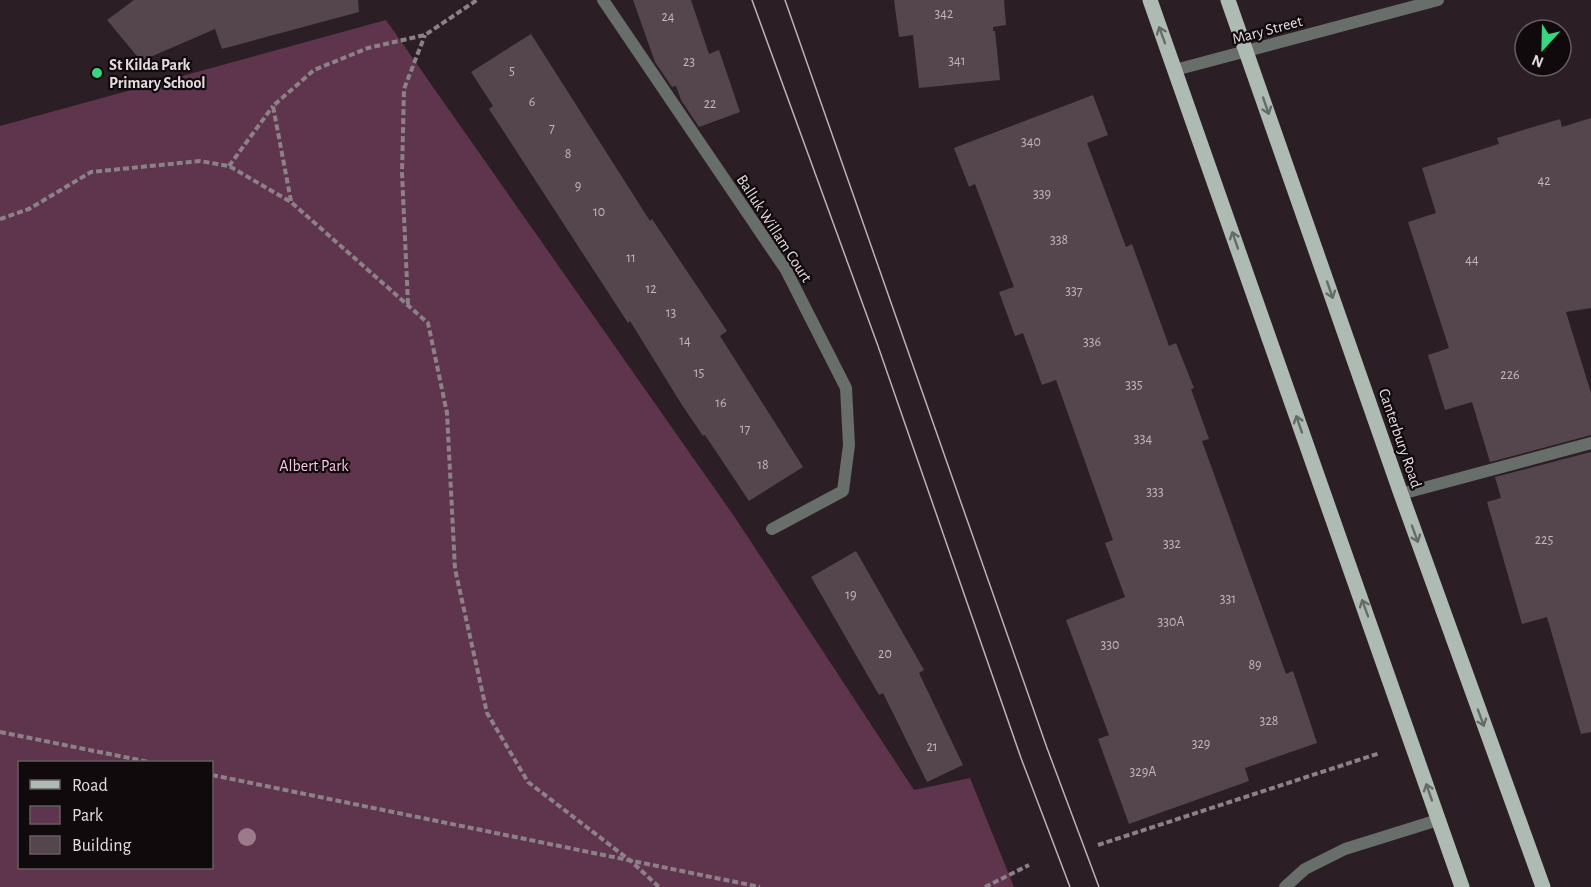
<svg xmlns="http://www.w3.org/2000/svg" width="1591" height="887" font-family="'Alegreya Sans',sans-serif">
	<rect width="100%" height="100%" fill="#2b1e25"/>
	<path fill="#5f354e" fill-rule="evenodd" d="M 386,20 L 736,519 L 914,790 L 970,778 L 1014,887 L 0,887 L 0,126 ZM 20,762 L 212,762 L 212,868 L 20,868 Z"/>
	<g fill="#55464e">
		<path d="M 134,0 L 358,0 L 359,12 L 222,49 L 215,29 L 141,61 L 107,20 Z"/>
		<path d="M 633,0 L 691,0 L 709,54 L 719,50 L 740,112 L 699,127 L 681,100 L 676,86 L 672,87 L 655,62 Z"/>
		<path d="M 894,0 L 1004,0 L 1006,25 L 993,27 L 993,31 L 995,31 L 1000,80 L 919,88 L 913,35 L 899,37 Z"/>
		<path d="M 531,34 L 650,221 L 652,219 L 727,331 L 720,336 L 803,467 L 749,501 L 705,435 L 703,436 L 682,405 L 630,321 L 628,323 L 489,109 L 493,106 L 471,72 Z"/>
		<path d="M 1093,95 L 1108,135 L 1087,143 L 1126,247 L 1132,244 L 1169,346 L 1176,343 L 1194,388 L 1191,389 L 1209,439 L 1202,441 L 1286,674 L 1293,671 L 1317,743 L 1245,768 L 1249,781 L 1129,824 L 1098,739 L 1109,735 L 1066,620 L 1125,597 L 1105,543 L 1113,540 L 1056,380 L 1042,385 L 1023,333 L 1015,336 L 999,292 L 1014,287 L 975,184 L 969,187 L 954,148 Z"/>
		<path d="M 1591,118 L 1591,308 L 1566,312 L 1591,393 L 1591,435 L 1490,462 L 1472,402 L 1445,410 L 1428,355 L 1449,348 L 1408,222 L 1436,213 L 1422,168 L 1499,144 L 1497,138 L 1560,119 L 1562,127 Z"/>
		<path d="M 1591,452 L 1591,732 L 1581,734 L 1547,617 L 1522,624 L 1487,502 L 1501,498 L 1495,477 Z"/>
		<path d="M 856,551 L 924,670 L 919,673 L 963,765 L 927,782 L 883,693 L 879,695 L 811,577 Z"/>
	</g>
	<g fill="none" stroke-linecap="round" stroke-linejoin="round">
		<g stroke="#8c8186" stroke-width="4" stroke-dasharray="6 3" stroke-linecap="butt">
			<path d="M 229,166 L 273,106"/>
			<path d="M 291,201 L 273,106 L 314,70 L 368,48 L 425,35 L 477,0"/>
			<path d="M 0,219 L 29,209 L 91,172 L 200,161 L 229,166 L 291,202 L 428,323 L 447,413 L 455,569 L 487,713 L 528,782 L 632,862 L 659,887"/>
			<path d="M 408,304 L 402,173 L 404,89 L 425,35"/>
			<path d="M 0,732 L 149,762"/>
			<path d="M 212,775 L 760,887"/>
			<path d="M 1098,845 L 1380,753"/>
			<path d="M 985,887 L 1029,865"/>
		</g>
		<g stroke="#686e6a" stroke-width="12">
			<path d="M 603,0 L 786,270 L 846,388 L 849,445 L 843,491 L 772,529"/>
			<path d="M 1401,494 L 1591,443"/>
			<path d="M 1285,887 L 1305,869 L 1345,849 L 1438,820"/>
		</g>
		<path stroke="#686e6a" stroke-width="12" d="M 1175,70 L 1438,0"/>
		<g stroke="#aebbb2" stroke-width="15">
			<path d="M 1150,0 L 1462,887"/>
			<path d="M 1228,0 L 1401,494 L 1543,887"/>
		</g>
		<g stroke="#bbb1b6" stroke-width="1.5">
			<path d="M 752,0 L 878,346 L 1021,758 L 1070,887"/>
			<path d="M 785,0 L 1047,748 L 1099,887"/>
		</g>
	</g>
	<circle fill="#9b7a8c" cx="247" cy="837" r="9"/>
	<defs><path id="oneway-shaft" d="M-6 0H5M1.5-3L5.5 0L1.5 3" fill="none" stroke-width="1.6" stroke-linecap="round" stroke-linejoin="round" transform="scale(1.5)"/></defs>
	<g stroke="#676b68">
		<use href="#oneway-shaft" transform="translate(1162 35) rotate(-110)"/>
		<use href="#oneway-shaft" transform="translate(1266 106) rotate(71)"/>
		<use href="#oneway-shaft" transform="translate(1235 240) rotate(-109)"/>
		<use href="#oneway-shaft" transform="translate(1330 290) rotate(71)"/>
		<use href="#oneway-shaft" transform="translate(1299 424) rotate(-109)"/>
		<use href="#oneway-shaft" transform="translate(1415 534) rotate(70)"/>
		<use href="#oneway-shaft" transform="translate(1365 608) rotate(-110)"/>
		<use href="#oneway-shaft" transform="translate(1481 718) rotate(70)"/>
		<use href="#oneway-shaft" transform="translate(1429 792) rotate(-109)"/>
	</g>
	<circle fill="#35d881" stroke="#100a0d" stroke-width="2" cx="97" cy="73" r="6"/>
	<g text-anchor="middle" stroke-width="4.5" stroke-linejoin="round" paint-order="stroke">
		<g font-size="14" fill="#c0b6bb">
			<text x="944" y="18">342</text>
			<text x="668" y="21">24</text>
			<text x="957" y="65">341</text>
			<text x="689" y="66">23</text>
			<text x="512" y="75">5</text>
			<text x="532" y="106">6</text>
			<text x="710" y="108">22</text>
			<text x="552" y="132">7</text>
			<text x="1031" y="146">340</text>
			<text x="568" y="158">8</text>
			<text x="1544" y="185">42</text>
			<text x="578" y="190">9</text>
			<text x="1042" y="198">339</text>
			<text x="599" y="216">10</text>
			<text x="1059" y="244">338</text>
			<text x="631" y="262">11</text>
			<text x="1472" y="264">44</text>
			<text x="651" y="293">12</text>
			<text x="1074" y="295">337</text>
			<text x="671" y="317">13</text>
			<text x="685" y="345">14</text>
			<text x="1092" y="346">336</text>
			<text x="699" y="377">15</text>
			<text x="1510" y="379">226</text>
			<text x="1134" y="389">335</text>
			<text x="721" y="407">16</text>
			<text x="745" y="433">17</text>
			<text x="1143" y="443">334</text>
			<text x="763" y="469">18</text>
			<text x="1155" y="496">333</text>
			<text x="1544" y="544">225</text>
			<text x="1172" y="548">332</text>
			<text x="851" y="599">19</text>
			<text x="1228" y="603">331</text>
			<text x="1171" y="626">330A</text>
			<text x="1110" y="649">330</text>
			<text x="885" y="658">20</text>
			<text x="1255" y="669">89</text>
			<text x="1269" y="725">328</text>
			<text x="1201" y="748">329</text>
			<text x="932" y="751">21</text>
			<text x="1143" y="776">329A</text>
		</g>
		<g font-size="16" fill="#e4dbdf" stroke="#100a0d">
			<text transform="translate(1267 29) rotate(-15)" y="6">Mary Street</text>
			<text transform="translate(775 228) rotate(57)" y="6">Balluk Willam Court</text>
			<text transform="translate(1401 438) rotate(71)" y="6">Canterbury Road</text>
		</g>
		<g font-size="16" font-weight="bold" fill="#e4dbdf" stroke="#100a0d" text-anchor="start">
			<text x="109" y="70">St Kilda Park<tspan x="109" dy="18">Primary School</tspan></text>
		</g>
		<g font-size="16" fill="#f6c6e0" stroke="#100a0d">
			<text x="314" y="471">Albert Park</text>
		</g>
	</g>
	<rect x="18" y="761" width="195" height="108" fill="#100a0d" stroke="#655e61" stroke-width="1.5"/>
	<rect x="30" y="780" width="30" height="9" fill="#aebbb2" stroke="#655e61" stroke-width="1.5"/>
	<text x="72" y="791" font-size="18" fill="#e4dbdf">Road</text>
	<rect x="30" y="806" width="30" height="18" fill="#5f354e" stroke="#655e61" stroke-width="1.5"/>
	<text x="72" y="821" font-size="18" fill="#e4dbdf">Park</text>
	<rect x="30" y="836" width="30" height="18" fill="#55464e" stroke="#655e61" stroke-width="1.5"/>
	<text x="72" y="851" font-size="18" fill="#e4dbdf">Building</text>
	<g transform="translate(1543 48) rotate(202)"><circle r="28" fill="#100a0d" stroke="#655e61" stroke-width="1.5"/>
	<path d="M0-4.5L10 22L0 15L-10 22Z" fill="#35d881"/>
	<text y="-9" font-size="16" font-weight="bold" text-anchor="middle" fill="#e4dbdf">N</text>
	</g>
</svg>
